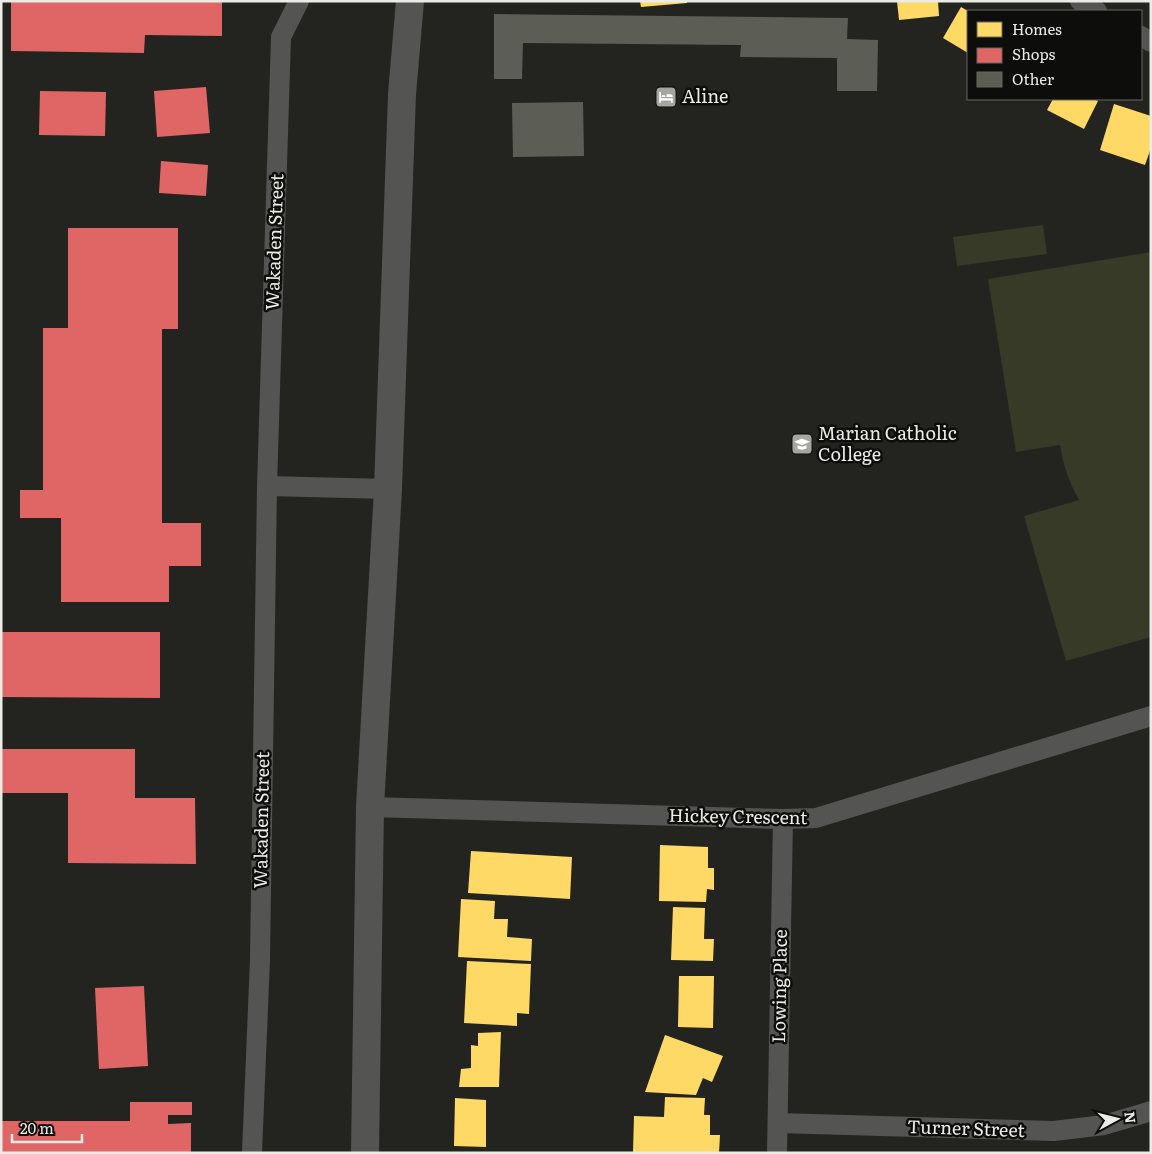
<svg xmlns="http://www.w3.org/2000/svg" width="1152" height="1154" font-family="Literata,serif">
	<rect width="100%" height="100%" fill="#23241f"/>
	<g fill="#373a27">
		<path d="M 1043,225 L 1047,254 L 957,266 L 953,237 Z"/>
		<path d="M 1151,252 L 1151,637 L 1066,661 L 1024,516 L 1079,500 C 1069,482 1063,465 1060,445 L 1016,452 L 988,279 Z"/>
	</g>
	<g fill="#ffd966">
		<path d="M 640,1 L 687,1 L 687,3 L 641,7 Z"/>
		<path d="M 897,1 L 938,1 L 939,16 L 899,20 Z"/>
		<path d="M 961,7 L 968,11 L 968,53 L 943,38 Z"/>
		<path d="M 1053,99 L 1094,99 L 1098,101 L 1084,129 L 1047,110 Z"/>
		<path d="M 1114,104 L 1151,116 L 1151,148 L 1145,165 L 1100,150 Z"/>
		<path d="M 660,845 L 708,847 L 708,868 L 714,868 L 714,890 L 707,889 L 706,902 L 659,901 Z"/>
		<path d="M 471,851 L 572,857 L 570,899 L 468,893 Z"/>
		<path d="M 461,899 L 495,901 L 494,919 L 508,919 L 507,937 L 532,939 L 531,961 L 458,957 Z"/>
		<path d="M 673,907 L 705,908 L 704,939 L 714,939 L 713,961 L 671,960 Z"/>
		<path d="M 467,961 L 531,964 L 529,1014 L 517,1013 L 517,1026 L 464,1023 Z"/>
		<path d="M 679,976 L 714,976 L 713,1028 L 678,1027 Z"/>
		<path d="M 501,1032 L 499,1087 L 459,1087 L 461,1069 L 471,1068 L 471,1045 L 478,1046 L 478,1033 Z"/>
		<path d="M 665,1035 L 723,1056 L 712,1082 L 703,1078 L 696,1095 L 645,1092 Z"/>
		<path d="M 665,1097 L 705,1098 L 704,1115 L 710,1115 L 710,1135 L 720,1135 L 719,1153 L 633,1152 L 634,1116 L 664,1117 Z"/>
		<path d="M 455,1098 L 486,1100 L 486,1147 L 454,1146 Z"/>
	</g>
	<g fill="#e06666">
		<path d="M 11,1 L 222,1 L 222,36 L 145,35 L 144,53 L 11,51 Z"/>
		<path d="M 206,87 L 210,133 L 157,137 L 154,91 Z"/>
		<path d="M 40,91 L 106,92 L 105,136 L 39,135 Z"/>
		<path d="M 161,161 L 208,165 L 206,196 L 159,193 Z"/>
		<path d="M 68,228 L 178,228 L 178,329 L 162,329 L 162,523 L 201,523 L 201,566 L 169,566 L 169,602 L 61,602 L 61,518 L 20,518 L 20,490 L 43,490 L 43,328 L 68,328 Z"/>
		<path d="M 1,632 L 160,632 L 160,698 L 1,697 Z"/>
		<path d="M 1,749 L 135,749 L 135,798 L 195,798 L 196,864 L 68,863 L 68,793 L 1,793 Z"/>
		<path d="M 144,986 L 148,1066 L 99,1069 L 95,988 Z"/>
		<path d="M 130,1102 L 192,1102 L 192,1115 L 168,1115 L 168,1124 L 191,1123 L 191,1153 L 1,1153 L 1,1121 L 130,1121 Z"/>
	</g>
	<g fill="#5c5e55">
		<path d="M 494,14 L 848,18 L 847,39 L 878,40 L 877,91 L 837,91 L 837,58 L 740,57 L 741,45 L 523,43 L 522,79 L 494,79 Z"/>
		<path d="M 583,102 L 584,156 L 513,157 L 512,103 Z"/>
	</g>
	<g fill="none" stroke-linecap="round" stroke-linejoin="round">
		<g stroke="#545452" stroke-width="20">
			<path d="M 1080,1 L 1097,11"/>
			<path d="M 1141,36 L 1151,42"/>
			<path d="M 267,486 L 388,489"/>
			<path d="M 370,807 L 783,819 L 816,818 L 1151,716"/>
			<path d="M 778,1123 L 1054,1131 L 1104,1125 L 1151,1111"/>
			<path d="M 252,1153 L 260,959 L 267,486 L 281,37 L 299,1"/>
			<path d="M 777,1153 L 783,819"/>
		</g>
		<path stroke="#545452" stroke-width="28" d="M 365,1153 L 370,807 L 388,489 L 402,94 L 410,1"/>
	</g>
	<defs>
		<g id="hotel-square" transform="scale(1.125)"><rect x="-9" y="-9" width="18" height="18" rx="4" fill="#a5a6a1" stroke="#0d0e0b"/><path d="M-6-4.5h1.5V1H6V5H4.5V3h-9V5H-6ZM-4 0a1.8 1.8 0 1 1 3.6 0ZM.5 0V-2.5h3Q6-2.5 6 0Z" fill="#fff"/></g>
		<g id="school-square" transform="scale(1.125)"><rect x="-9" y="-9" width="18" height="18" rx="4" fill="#a5a6a1" stroke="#0d0e0b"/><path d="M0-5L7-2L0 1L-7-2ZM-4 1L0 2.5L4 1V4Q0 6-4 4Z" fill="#fff"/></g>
	</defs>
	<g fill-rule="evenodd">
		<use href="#hotel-square" x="666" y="97"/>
		<use href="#school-square" x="802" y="444"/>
	</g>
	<g text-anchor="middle" stroke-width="5" stroke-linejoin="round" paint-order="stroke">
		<g font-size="18" fill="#ebece7" stroke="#0d0e0b" text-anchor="start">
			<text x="682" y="103">Aline</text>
			<text x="818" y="440">Marian Catholic<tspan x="818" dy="21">College</tspan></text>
		</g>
		<g font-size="18" fill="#ebece7" stroke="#0d0e0b">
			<text transform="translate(275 242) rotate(-88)" y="6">Wakaden Street</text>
			<text transform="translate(738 817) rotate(1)" y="6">Hickey Crescent</text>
			<text transform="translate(262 820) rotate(-89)" y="6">Wakaden Street</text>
			<text transform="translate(780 986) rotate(-89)" y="6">Lowing Place</text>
			<text transform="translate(966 1129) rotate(2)" y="6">Turner Street</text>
		</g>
	</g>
	<rect width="1152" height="1154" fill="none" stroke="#ebece7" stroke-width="5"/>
	<rect x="967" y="10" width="175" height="90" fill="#0d0e0b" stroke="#666763"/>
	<rect x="977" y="22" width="25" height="15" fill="#ffd966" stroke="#666763"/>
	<text x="1012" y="35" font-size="15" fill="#ebece7">Homes</text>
	<rect x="977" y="48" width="25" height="15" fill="#e06666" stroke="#666763"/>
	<text x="1012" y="60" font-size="15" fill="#ebece7">Shops</text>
	<rect x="977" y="72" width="25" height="15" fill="#5c5e55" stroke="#666763"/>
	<text x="1012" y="85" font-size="15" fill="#ebece7">Other</text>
	<g transform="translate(1117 1119) rotate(83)" stroke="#0d0e0b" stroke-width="4" paint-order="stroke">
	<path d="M0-4L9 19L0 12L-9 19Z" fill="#ebece7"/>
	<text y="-8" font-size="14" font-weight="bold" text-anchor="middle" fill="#ebece7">N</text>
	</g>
	<path d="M12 1134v8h70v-8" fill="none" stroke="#ebece7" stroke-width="2.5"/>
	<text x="20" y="1134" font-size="15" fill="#ebece7" stroke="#0d0e0b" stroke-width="4" paint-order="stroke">20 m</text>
</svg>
